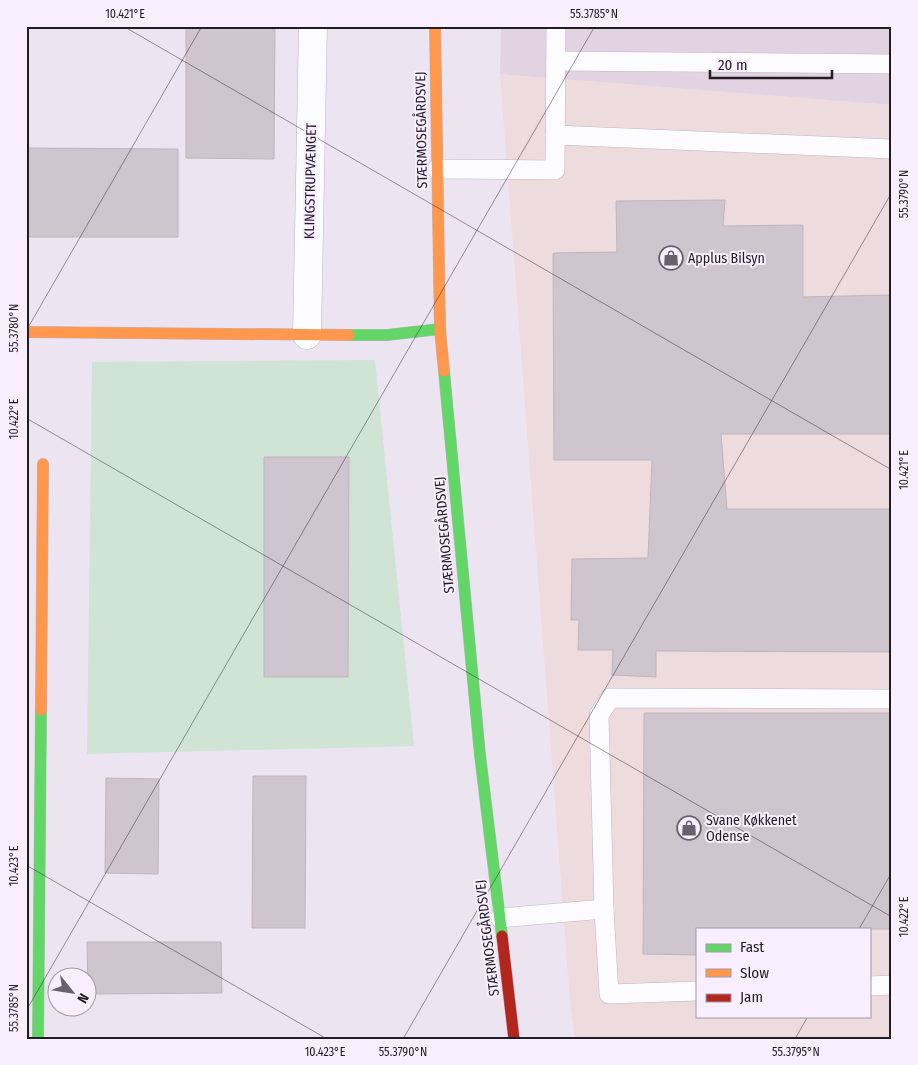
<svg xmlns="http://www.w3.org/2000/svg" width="918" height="1065" font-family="'Fira Sans Condensed',sans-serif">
	<rect width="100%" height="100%" fill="#ede4f2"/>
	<path fill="#eedbde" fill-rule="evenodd" d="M 500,74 L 892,105 L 892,1039 L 575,1039 L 570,1001 ZM 697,929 L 869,929 L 869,1016 L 697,1016 Z"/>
	<path fill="#e2d3e2" d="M 501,26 L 892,26 L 892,105 L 500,74 Z"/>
	<path fill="#cfe4d5" d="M 375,360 L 414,746 L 87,754 L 92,362 Z"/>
	<g fill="#cfc5ce" stroke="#bfb5be">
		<path d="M 186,26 L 275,26 L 274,159 L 186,158 Z"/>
		<path d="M 26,148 L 178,149 L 178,237 L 26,237 Z"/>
		<path d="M 725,200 L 723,226 L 803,225 L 803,297 L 892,295 L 892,434 L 721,434 L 727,509 L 892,509 L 892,652 L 656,651 L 656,677 L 612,675 L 613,650 L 578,650 L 579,620 L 571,620 L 572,559 L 648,558 L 652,460 L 554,460 L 553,253 L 617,252 L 616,201 Z"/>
		<path d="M 264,457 L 349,457 L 348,677 L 264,677 Z"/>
		<path d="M 644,713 L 892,713 L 892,929 L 697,929 L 697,955 L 643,954 Z"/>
		<path d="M 253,776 L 306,776 L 305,928 L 252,928 Z"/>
		<path d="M 106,778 L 159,779 L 158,874 L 105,873 Z"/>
		<path d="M 87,942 L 221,942 L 222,993 L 88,994 Z"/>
	</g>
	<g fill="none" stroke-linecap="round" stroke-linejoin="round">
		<g stroke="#bdb6c1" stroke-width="20">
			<g id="lane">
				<path d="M 556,61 L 892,64"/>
				<path d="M 555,135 L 892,149"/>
				<path d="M 437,169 L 555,170 L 556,26"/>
				<path d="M 500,918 L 604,909"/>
				<path d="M 869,986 L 892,985"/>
				<path d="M 697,991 L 609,994 L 604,909 L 599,715 L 610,698 L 892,699"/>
			</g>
		</g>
		<g stroke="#bdb6c1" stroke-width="29">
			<path id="street" d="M 307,335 L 313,26"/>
		</g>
		<g stroke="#bdb6c1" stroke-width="12">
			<g id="fast">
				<path d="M 349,335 L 387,335 L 440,329"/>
				<path d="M 444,371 L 480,755 L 502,936"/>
				<path d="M 38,1039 L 41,710"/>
			</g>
		</g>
		<g stroke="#bdb6c1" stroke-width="12">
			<g id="slow">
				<path d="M 435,26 L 440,329 L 444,371"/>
				<path d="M 26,332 L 349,335"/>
				<path d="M 41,710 L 43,464"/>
			</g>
		</g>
		<g stroke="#bdb6c1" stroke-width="12">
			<path id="jam" d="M 502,936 L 514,1039"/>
		</g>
		<use href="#lane" stroke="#fcfbfd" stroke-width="19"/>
		<use href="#street" stroke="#fcfbfd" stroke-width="28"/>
		<use href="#fast" stroke="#63d668" stroke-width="11"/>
		<use href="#slow" stroke="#ff974d" stroke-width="11"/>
		<use href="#jam" stroke="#b3261e" stroke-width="11"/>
	</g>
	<path fill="none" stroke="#221c25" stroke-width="1" stroke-opacity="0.45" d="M 123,26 L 892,470M 26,331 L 202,26M 26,418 L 892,917M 26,865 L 327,1039M 859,929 L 892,872M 26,1011 L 595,26M 403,1039 L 892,192M 795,1039 L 808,1016"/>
	<defs>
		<g id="shop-ring" transform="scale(1.25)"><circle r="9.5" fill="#f8eefe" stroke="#69626d" stroke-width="1.5"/><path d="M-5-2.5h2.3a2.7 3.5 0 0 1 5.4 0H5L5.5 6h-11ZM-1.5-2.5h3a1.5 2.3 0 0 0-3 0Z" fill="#69626d"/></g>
	</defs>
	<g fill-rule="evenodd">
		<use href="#shop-ring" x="671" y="258"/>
		<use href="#shop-ring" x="689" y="828"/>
	</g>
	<g text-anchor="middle" stroke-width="4" stroke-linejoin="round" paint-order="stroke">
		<g font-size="14" fill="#221c25" stroke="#f8eefe">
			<text transform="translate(421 130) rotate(-91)" y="5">STÆRMOSEGÅRDSVEJ</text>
			<text transform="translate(310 181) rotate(-89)" y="5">KLINGSTRUPVÆNGET</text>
			<text transform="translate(444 535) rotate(-95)" y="5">STÆRMOSEGÅRDSVEJ</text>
			<text transform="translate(487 938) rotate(-97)" y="5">STÆRMOSEGÅRDSVEJ</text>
		</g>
		<g font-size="14" fill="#221c25" stroke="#f8eefe" text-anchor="start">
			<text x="688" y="263">Applus Bilsyn</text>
			<text x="706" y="825">Svane Køkkenet<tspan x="706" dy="16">Odense</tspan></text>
		</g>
	</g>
	<rect width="918" height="1065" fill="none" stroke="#f8eefe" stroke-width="55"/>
	<rect x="696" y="928" width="175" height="90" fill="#f8eefe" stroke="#a29aa7"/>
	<rect x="706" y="944" width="25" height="8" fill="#63d668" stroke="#a29aa7"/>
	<text x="740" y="952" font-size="15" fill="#221c25">Fast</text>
	<rect x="706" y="969" width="25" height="8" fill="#ff974d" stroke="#a29aa7"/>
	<text x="740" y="978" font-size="15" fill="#221c25">Slow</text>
	<rect x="706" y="994" width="25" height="8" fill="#b3261e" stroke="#a29aa7"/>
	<text x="740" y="1002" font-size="15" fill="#221c25">Jam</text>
	<g transform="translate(72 992) rotate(120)"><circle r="24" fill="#f8eefe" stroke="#a29aa7"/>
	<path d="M0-4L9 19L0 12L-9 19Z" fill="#69626d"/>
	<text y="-8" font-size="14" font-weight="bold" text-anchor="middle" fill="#221c25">N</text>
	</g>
	<path d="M710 70v8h122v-8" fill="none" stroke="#221c25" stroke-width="2.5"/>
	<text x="718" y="70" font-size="15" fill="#221c25" stroke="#f8eefe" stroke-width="4" paint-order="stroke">20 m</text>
	<rect x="28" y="28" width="862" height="1010" fill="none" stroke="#221c25" stroke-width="2"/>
	<g font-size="12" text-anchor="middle" fill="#221c25">
		<text x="125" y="18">10.421°E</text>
		<text x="594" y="18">55.3785°N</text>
		<text transform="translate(904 194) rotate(-90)" y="4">55.3790°N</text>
		<text transform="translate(14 328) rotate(-90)" y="4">55.3780°N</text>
		<text transform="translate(14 419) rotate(-90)" y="4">10.422°E</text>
		<text transform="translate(904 470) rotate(-90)" y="4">10.421°E</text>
		<text transform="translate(14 866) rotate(-90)" y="4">10.423°E</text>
		<text transform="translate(904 917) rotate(-90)" y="4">10.422°E</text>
		<text transform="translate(14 1008) rotate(-90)" y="4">55.3785°N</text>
		<text x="325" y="1056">10.423°E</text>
		<text x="403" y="1056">55.3790°N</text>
		<text x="796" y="1056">55.3795°N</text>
	</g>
</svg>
